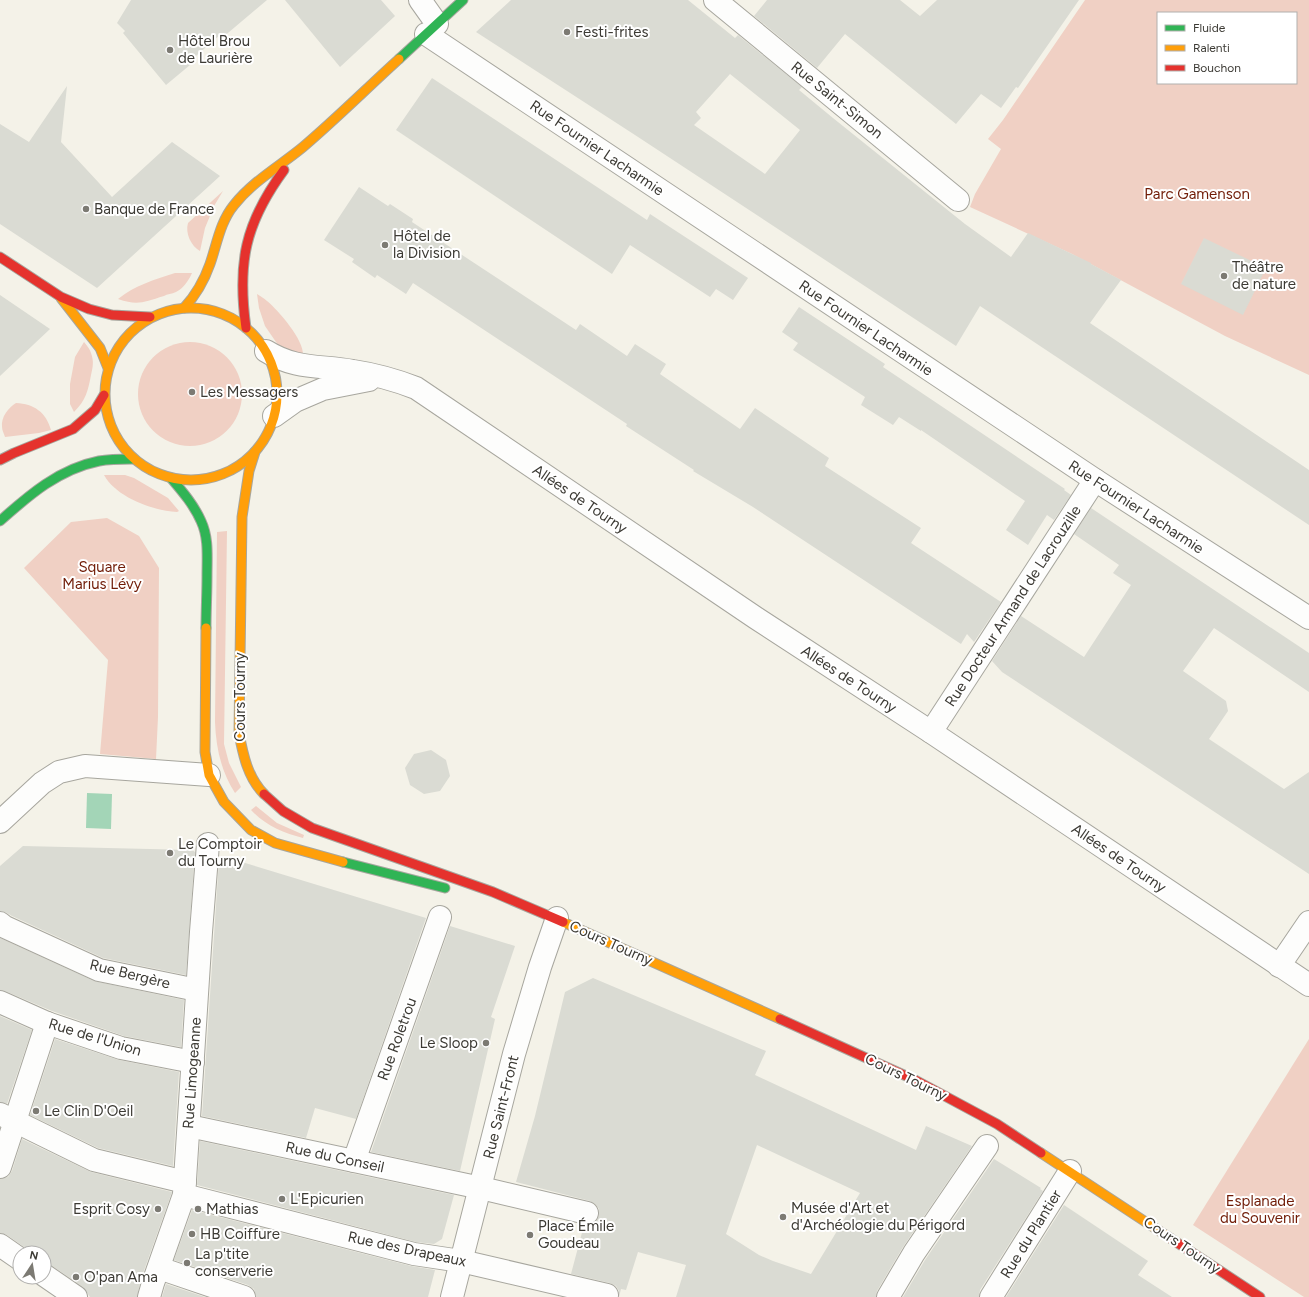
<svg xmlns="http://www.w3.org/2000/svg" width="1309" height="1297" font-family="Figtree,sans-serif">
	<rect width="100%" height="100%" fill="#f4f2e8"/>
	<g fill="#f0d0c4" fill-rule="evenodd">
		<path d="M 1085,0 L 1309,0 L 1309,375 L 1225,336 L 1072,254 L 970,207 L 975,194 L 1001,149 L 988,139 L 1003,120 ZM 1158,13 L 1296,13 L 1296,83 L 1158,83 Z"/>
		<path d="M 223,191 L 214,206 L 205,228 L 200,251 C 191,246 185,233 188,223 Z"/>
		<path d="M 175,273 L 192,273 C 189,280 183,289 176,292 C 172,294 167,294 164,296 C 144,302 138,306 118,299 C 135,285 154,280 175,273 Z"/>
		<path d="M 257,294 C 260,296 264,298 267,301 C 279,311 304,340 303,355 L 281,349 L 276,342 L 265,326 L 259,308 Z"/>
		<path d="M 84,342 C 87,346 90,349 91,353 C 94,361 93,367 91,375 C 88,391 86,400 74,412 L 70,404 L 70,384 L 75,357 Z"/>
		<circle cx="190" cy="394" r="52"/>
		<path d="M 16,403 C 34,404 46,412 51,430 L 39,433 L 5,437 C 4,434 2,430 2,427 C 1,417 8,408 16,403 Z"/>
		<path d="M 104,475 L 125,475 L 134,478 L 168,498 L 179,511 L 177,512 C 153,511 116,497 104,475 Z"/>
		<path d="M 107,518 L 139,536 L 159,568 L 158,717 L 156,759 L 100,754 L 108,660 L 24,568 L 71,522 Z"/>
		<path d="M 227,531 L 224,744 L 229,763 L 241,787 L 235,793 C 221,771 216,748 215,722 L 217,532 Z"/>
		<path d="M 256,806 L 277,823 L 304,835 L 303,838 C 283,833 265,825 251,810 Z"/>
		<path d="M 1309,1039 L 1309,1297 L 1304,1297 L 1193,1225 Z"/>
	</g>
	<path fill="#a3d5b7" d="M 87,793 L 112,794 L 111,829 L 86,828 Z"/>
	<g fill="#dadbd3" fill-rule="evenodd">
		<path d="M 131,0 L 267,0 L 222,38 L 220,35 L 189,62 L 190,65 L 166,85 L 123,33 L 125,31 L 117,23 Z"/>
		<path d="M 285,0 L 381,0 L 395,16 L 340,67 Z"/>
		<path d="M 511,0 L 688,0 L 735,38 L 738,35 L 802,87 L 799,90 L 833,118 L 965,224 L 1011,257 L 1028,233 L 1091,263 L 1091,264 L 1121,280 L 1090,323 L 1309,470 L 1309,525 L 980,306 L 956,346 L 635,135 L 476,32 ZM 730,74 L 800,130 L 765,174 L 694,125 L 701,118 L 696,112 Z"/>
		<path d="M 767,0 L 900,0 L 920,16 L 937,0 L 1079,0 L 1018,88 L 1016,87 L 1001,108 L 981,94 L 956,124 L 845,34 L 817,68 L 754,16 Z"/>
		<path d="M 432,78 L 647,220 L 650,214 L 748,278 L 733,300 L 716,289 L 710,297 L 630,245 L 612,274 L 396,130 Z"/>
		<path d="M 67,86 L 61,142 L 112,197 L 172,142 L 220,176 L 97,288 L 0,224 L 0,124 L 29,142 Z"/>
		<path d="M 359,187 L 388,206 L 390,204 L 413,219 L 412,222 L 576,330 L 580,324 L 627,356 L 635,344 L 666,364 L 660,374 L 740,429 L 755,408 L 829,458 L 825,466 L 921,528 L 911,543 L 1001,602 L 974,642 L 967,634 L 961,644 L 753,507 L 693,471 L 694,470 L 626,426 L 627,424 L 413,283 L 406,294 L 377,275 L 375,278 L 352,262 L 354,259 L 324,240 Z"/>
		<path d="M 1204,238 L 1266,268 L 1243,315 L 1181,284 Z"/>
		<path d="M 0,295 L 50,329 L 0,376 Z"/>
		<path d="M 799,307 L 885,364 L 883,367 L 1065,489 L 1064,490 L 1071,495 L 1054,520 L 1047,515 L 1028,545 L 1006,530 L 1025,501 L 921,430 L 921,431 L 899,417 L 893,425 L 861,405 L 865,397 L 793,350 L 798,343 L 782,332 Z"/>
		<path d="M 1091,508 L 1309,653 L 1309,692 L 1214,628 L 1183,671 L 1226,701 L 1228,711 L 1209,739 L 1284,789 L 1309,772 L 1309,874 L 1002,672 L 992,661 L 1021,616 L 1084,657 L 1131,585 L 1113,573 L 1119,565 L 1074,534 Z"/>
		<path d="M 431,750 L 446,760 L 450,776 L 440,791 L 424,794 L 410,785 L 405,768 L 414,754 Z"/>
		<path d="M 23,846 L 192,850 L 195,852 L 186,975 L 103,958 L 12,916 L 7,913 L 0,911 L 0,866 Z"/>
		<path d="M 222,856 L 426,918 L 356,1119 L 315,1108 L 306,1138 L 202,1116 L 219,860 Z"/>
		<path d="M 450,926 L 515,946 L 491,1017 L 495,1019 L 460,1171 L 371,1152 Z"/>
		<path d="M 0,938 L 94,981 L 184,1000 L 181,1047 L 124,1036 L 52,1011 L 5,991 L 0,990 Z"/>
		<path d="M 593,978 L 766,1051 L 755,1075 L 916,1150 L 926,1126 L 972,1146 L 903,1247 L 877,1291 L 876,1297 L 676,1297 L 686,1265 L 638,1252 L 626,1290 L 621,1289 L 619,1297 L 619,1291 L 616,1286 L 610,1283 L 571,1274 L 584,1225 L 591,1225 L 596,1221 L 599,1215 L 599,1209 L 595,1204 L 590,1201 L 516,1182 L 535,1116 L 565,992 ZM 757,1145 L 860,1193 L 811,1274 L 773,1261 L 759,1255 L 726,1234 Z"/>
		<path d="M 0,1016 L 32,1030 L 7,1104 L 0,1102 Z"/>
		<path d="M 55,1039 L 119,1060 L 179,1072 L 173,1166 L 98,1148 L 30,1115 Z"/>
		<path d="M 22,1139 L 91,1172 L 172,1192 L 141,1279 L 137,1297 L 90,1297 L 83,1287 L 51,1265 L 44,1263 L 44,1253 L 31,1253 L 27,1249 L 7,1235 L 0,1233 L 0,1179 L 8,1177 L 12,1171 Z"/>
		<path d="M 200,1141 L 454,1195 L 442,1239 L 434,1244 L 416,1242 L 197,1185 Z"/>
		<path d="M 994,1159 L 1041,1188 L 1040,1189 L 1043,1191 L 980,1290 L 979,1297 L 903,1297 L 925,1260 Z"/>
		<path d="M 1064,1205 L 1148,1261 L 1138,1275 L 1172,1297 L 1006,1297 Z"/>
		<path d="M 192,1210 L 411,1266 L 435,1270 L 428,1297 L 256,1297 L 254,1289 L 248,1285 L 174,1260 Z"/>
		<path d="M 166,1284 L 205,1297 L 162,1297 Z"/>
	</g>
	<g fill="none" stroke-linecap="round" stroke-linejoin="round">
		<g stroke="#a7a69e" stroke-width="24">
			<g id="street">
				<path d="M 420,0 L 437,24"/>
				<path d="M 715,0 L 958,200"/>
				<path d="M 426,34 L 1095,480 L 1309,618"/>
				<path d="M 266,351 C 296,370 321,365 353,371 C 373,374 398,381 416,388 L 756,618 L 931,732 L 1309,985"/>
				<path d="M 274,416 L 295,401 L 323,389 L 369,380"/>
				<path d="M 931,732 L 1095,480"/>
				<path d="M 0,822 L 42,783 L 59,772 L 85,766 L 209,775"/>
				<path d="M 0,923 L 5,927 L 99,970 L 197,990"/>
				<path d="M 1279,966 L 1309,922"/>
				<path d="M 0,1002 L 47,1023 L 121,1048 L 193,1062"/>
				<path d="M 0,1114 L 94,1160 L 185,1182"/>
				<path d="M 189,1126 L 481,1188 L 587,1213"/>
				<path d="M 354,1161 L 440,917"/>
				<path d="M 0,1167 L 47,1023"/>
				<path d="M 184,1195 L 414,1254 L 461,1261 L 607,1295"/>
				<path d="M 0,1245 L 20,1259"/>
				<path d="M 159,1268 L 244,1297"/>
				<path d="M 44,1275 L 76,1297"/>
				<path d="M 149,1297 L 153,1283 L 184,1195 L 201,932 L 208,844"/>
				<path d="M 452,1297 L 514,1054 L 540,967 L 557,918"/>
				<path d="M 888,1297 L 914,1253 L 987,1146"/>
				<path d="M 991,1297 L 1070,1171"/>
			</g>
		</g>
		<g stroke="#a7a69e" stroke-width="11">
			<g id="fast">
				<path d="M 399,59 L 463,0"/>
				<path d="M 171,478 C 182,491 194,505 201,521 C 209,538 207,557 207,576 C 207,593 206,611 206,628"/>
				<path d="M 0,521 C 29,495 59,469 99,461 C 110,459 122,459 133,459"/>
				<path d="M 343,862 L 445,888"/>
			</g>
		</g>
		<g stroke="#a7a69e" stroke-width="11">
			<g id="slow">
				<path d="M 61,298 L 100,348 L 108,368"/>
				<circle cx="191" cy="394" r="86"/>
				<path d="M 184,308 C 196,295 204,281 210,264 C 217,244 220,222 234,205 C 253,181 280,166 303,147 C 336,119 367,88 399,59"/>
				<path d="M 255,452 L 249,471 L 242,517 L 239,733 C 243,755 248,778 264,794"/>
				<path d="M 206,628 L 205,752 L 209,775 L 224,802 L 251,830 L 275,843 L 343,862"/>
				<path d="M 563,922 L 780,1019"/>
				<path d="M 1041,1153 L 1170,1238"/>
			</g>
		</g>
		<g stroke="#a7a69e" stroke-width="11">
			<g id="jam">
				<path d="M 0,257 L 61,297 L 89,309 L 112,315 L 150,317"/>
				<path d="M 246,328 C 237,263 245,223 284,170"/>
				<path d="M 0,460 L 14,453 L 73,429 L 95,410 L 104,395"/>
				<path d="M 264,794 L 283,811 L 312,828 L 493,892 L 563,922"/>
				<path d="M 780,1019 L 915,1080 L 997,1124 L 1041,1153"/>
				<path d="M 1170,1238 L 1260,1297"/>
			</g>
		</g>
		<use href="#street" stroke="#fdfdfc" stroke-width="22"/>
		<use href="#fast" stroke="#30b455" stroke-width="9"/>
		<use href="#slow" stroke="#ff9f0a" stroke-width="9"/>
		<use href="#jam" stroke="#e5322d" stroke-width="9"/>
	</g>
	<g fill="#7c7a73" stroke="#fff" stroke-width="1.5">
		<circle cx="567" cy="32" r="4"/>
		<circle cx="170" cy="50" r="4"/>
		<circle cx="86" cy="209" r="4"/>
		<circle cx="385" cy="245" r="4"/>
		<circle cx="1224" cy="276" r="4"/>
		<circle cx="192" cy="392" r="4"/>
		<circle cx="170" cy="853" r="4"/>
		<circle cx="486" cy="1043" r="4"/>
		<circle cx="36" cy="1111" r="4"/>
		<circle cx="282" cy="1199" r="4"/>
		<circle cx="158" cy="1209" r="4"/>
		<circle cx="198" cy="1209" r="4"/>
		<circle cx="783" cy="1217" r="4"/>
		<circle cx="192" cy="1234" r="4"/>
		<circle cx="530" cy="1235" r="4"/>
		<circle cx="187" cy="1263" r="4"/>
		<circle cx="76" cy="1277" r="4"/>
	</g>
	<g text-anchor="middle" stroke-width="4" stroke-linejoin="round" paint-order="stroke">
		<g font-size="15" fill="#3c3a34" stroke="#fff" text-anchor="start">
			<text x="575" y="37">Festi-frites</text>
			<text x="178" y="46">Hôtel Brou<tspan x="178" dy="17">de Laurière</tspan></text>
			<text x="94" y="214">Banque de France</text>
			<text x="393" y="241">Hôtel de<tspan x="393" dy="17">la Division</tspan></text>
			<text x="1232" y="272">Théâtre<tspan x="1232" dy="17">de nature</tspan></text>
			<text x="200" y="397">Les Messagers</text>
			<text x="178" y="849">Le Comptoir<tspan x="178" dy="17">du Tourny</tspan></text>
			<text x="478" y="1048" text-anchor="end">Le Sloop</text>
			<text x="44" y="1116">Le Clin D'Oeil</text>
			<text x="290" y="1204">L'Epicurien</text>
			<text x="791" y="1213">Musée d'Art et<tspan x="791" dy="17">d'Archéologie du Périgord</tspan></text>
			<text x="150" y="1214" text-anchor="end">Esprit Cosy</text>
			<text x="206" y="1214">Mathias</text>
			<text x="538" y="1231">Place Émile<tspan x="538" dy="17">Goudeau</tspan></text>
			<text x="200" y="1239">HB Coiffure</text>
			<text x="195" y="1259">La p'tite<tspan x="195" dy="17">conserverie</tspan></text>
			<text x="84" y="1282">O'pan Ama</text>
		</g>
		<g font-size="15" fill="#3c3a34" stroke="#fff">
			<text transform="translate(837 100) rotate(39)" y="5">Rue Saint-Simon</text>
			<text transform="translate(597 148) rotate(34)" y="5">Rue Fournier Lacharmie</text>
			<text transform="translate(866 328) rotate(34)" y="5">Rue Fournier Lacharmie</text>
			<text transform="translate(580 499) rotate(34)" y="5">Allées de Tourny</text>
			<text transform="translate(1136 507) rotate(33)" y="5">Rue Fournier Lacharmie</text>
			<text transform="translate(1013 606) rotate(-57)" y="5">Rue Docteur Armand de Lacrouzille</text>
			<text transform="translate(849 679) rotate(33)" y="5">Allées de Tourny</text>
			<text transform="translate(240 697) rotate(-90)" y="5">Cours Tourny</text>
			<text transform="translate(1119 858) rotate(34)" y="5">Allées de Tourny</text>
			<text transform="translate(611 943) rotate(24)" y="5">Cours Tourny</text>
			<text transform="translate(130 974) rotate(14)" y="5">Rue Bergère</text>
			<text transform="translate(95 1037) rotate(17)" y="5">Rue de l'Union</text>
			<text transform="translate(397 1039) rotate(-70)" y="5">Rue Roletrou</text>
			<text transform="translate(192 1073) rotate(-86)" y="5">Rue Limogeanne</text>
			<text transform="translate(906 1077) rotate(26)" y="5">Cours Tourny</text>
			<text transform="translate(501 1107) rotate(-76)" y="5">Rue Saint-Front</text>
			<text transform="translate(335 1157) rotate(12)" y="5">Rue du Conseil</text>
			<text transform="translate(1031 1234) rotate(-58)" y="5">Rue du Plantier</text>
			<text transform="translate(1182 1245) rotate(34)" y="5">Cours Tourny</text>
			<text transform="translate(407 1249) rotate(12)" y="5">Rue des Drapeaux</text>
		</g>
		<g font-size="15" fill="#711c07" stroke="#fff">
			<text x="1197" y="199">Parc Gamenson</text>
			<text x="102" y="572">Square<tspan x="102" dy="17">Marius Lévy</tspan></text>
			<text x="1260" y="1206">Esplanade<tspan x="1260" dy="17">du Souvenir</tspan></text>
		</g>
	</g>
	<rect x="1157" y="12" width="140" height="72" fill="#ffffff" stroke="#b1b0ae"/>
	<rect x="1165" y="25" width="20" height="6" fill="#30b455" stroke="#b1b0ae"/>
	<text x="1193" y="32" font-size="12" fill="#3c3a34">Fluide</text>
	<rect x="1165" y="45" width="20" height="6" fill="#ff9f0a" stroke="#b1b0ae"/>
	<text x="1193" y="52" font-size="12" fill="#3c3a34">Ralenti</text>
	<rect x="1165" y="65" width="20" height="6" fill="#e5322d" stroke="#b1b0ae"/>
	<text x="1193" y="72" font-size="12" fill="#3c3a34">Bouchon</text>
	<g transform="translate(32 1265) rotate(12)"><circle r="19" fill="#ffffff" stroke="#b1b0ae"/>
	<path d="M0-3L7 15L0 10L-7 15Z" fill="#7c7a73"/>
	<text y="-6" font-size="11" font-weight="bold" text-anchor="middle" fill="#3c3a34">N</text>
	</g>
</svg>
